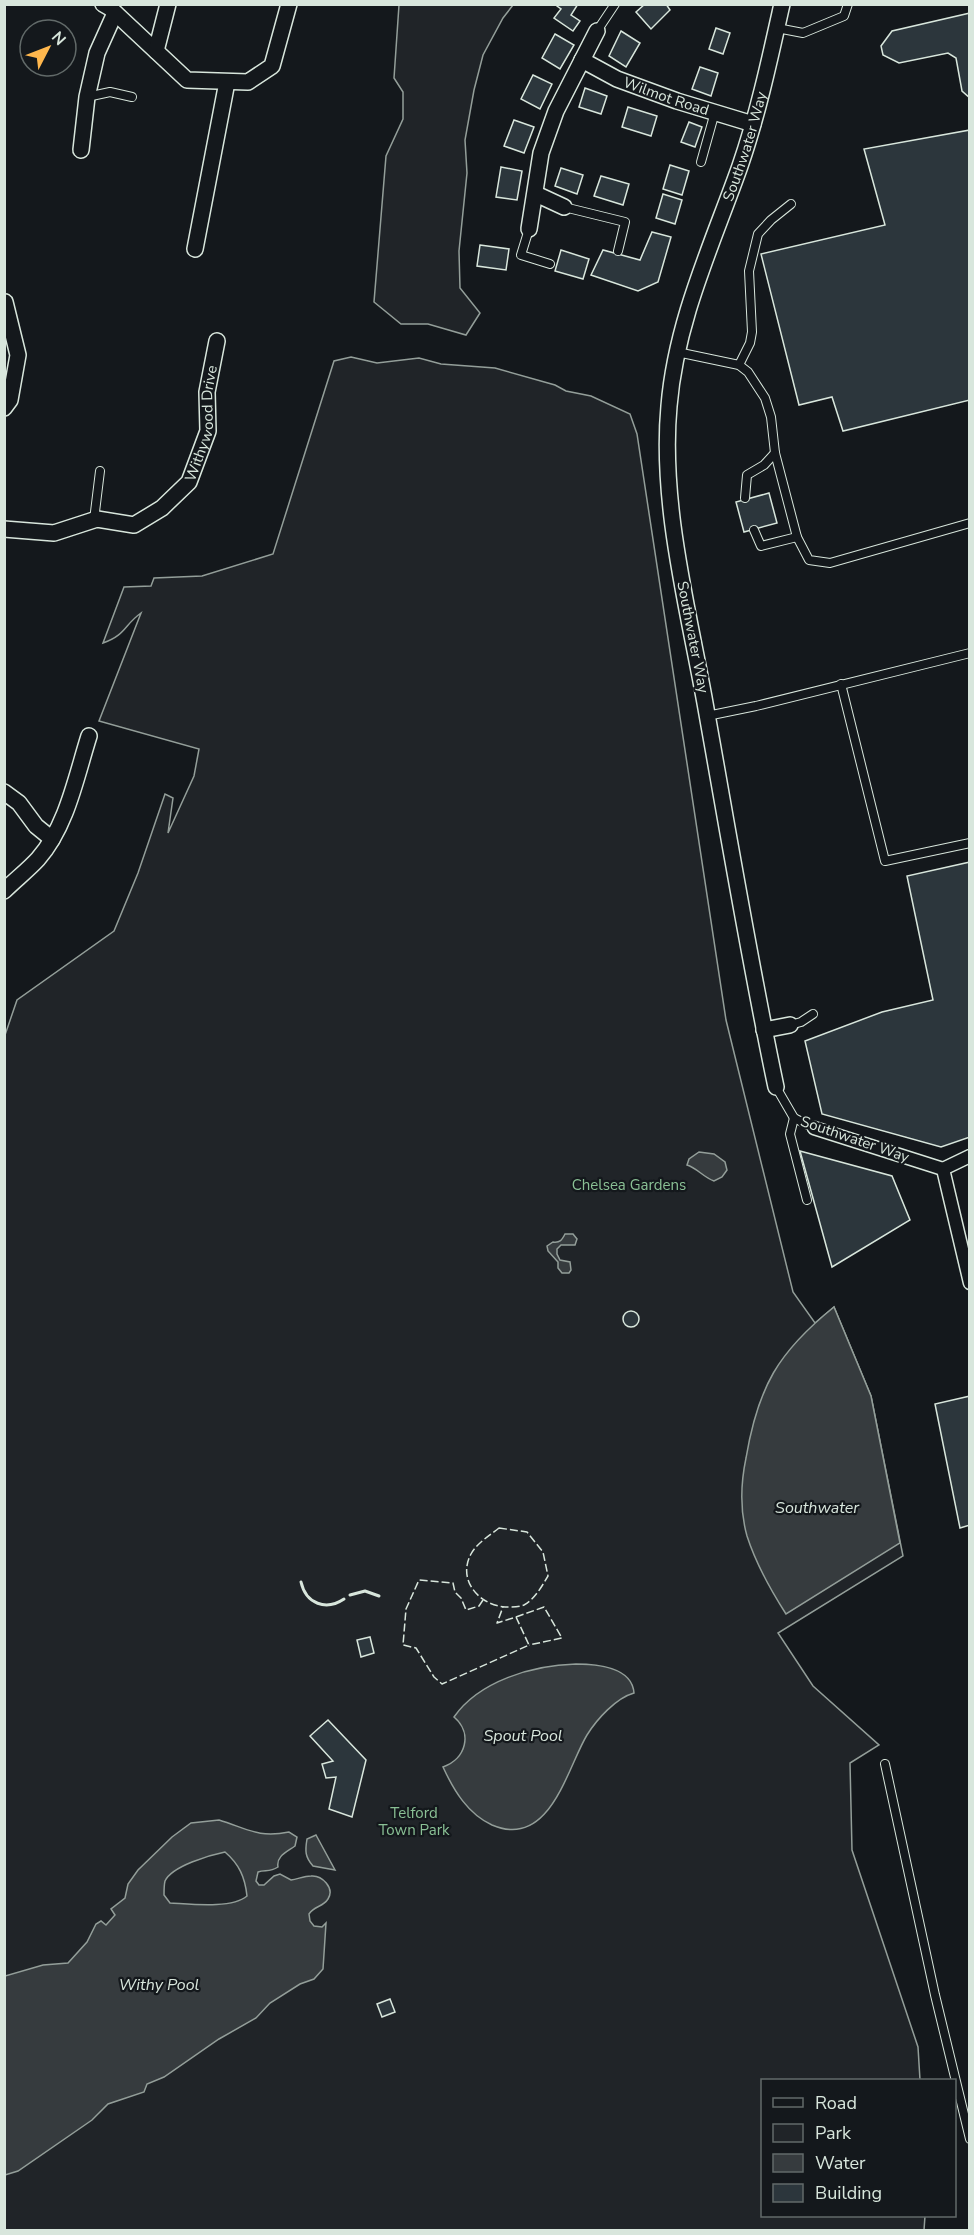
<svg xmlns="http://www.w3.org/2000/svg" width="974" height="2235" font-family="'Nunito Sans',sans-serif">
	<rect width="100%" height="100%" fill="#14181c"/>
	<g fill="#202428" stroke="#939e99" stroke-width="1.5">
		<path d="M 399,5 L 513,5 L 503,18 L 483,55 L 474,90 L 465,140 L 467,173 L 459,251 L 460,288 L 480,313 L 466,335 L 428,324 L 401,324 L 374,302 L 386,156 L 403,119 L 403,92 L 394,78 Z"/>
		<path d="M 351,357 L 377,363 L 419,358 L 441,364 L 495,368 L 555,385 L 566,391 L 591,396 L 630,414 L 637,434 L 726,1020 L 793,1292 L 815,1323 L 834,1307 L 871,1396 L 903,1556 L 778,1633 L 813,1686 L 879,1745 L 850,1763 L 852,1850 L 918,2047 L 920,2080 L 762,2080 L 762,2216 L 925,2216 L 924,2230 L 5,2230 L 5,1035 L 17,1000 L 114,931 L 138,873 L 165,794 L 173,798 L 168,833 L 194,776 L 199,749 L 99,721 L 141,613 C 124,625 126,635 103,643 L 124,587 L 151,586 L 154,578 L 202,576 L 273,554 L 334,361 Z"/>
	</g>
	<g fill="#363b3e" stroke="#939e99" stroke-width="1.5" fill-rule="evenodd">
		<path d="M 699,1152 L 714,1154 L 725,1162 L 727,1170 L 722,1177 L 714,1181 C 703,1177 697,1168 687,1165 L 689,1159 Z"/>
		<path d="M 565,1234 L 573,1234 L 577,1239 L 575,1245 L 561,1245 L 557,1249 L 557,1254 L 560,1260 L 570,1262 L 571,1270 L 569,1273 L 562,1273 L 558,1268 L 558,1262 L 548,1251 L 547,1246 L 553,1242 C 560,1243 562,1240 565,1234 Z"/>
		<path d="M 834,1307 L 871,1396 L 900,1543 L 786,1614 C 770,1589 756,1564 747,1536 C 740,1511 741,1482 746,1458 C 758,1387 778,1352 834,1307 Z"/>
		<path d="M 576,1664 C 596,1664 632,1667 634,1693 C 616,1698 597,1719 587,1735 C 567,1768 550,1850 492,1825 C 468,1814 454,1791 443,1767 C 466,1759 473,1733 454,1717 C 479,1681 533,1665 576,1664 Z"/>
		<path d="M 219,1820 C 248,1829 258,1838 289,1832 L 297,1837 L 295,1846 C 287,1852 276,1856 278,1867 C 269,1873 265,1869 258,1872 L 256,1881 L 259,1885 L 264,1885 L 274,1876 L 280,1874 L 291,1880 C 298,1879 304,1876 311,1876 C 322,1875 335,1888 328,1899 C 323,1907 314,1906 309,1914 L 310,1921 L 314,1926 L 322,1927 L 326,1923 L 323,1969 L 314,1979 L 300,1984 L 270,2003 L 256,2018 L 219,2039 L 164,2077 L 147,2084 L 144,2092 L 108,2104 L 92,2120 L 18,2171 L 5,2175 L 5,1976 L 43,1965 L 68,1963 L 87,1942 L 96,1924 L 101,1921 L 106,1925 L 115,1915 L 111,1909 L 125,1898 L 128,1884 L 138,1870 L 172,1837 L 191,1823 ZM 225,1852 C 239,1864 245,1877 247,1896 C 232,1909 190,1904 170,1903 L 164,1895 C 164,1891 164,1885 165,1881 C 172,1866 210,1855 225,1852 Z"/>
		<path d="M 316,1835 L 335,1870 L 313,1866 C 305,1857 305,1851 307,1839 Z"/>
	</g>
	<g fill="#2c363c" stroke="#d8e6dc" stroke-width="1.5">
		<path d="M 558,4 L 578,4 L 571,15 L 580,21 L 573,31 L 554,18 L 561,9 L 557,6 Z"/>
		<path d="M 645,4 L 666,4 L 670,10 L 651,29 L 636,12 Z"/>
		<path d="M 970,13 L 970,98 L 962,91 L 956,58 L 948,53 L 899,63 L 883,55 L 881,46 L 892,31 Z"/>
		<path d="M 716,28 L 730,33 L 723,54 L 709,49 Z"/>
		<path d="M 621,31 L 640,43 L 626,67 L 609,56 Z"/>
		<path d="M 555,34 L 574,45 L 560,69 L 542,58 Z"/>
		<path d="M 700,67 L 718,73 L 711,96 L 692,89 Z"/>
		<path d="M 533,75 L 552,84 L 540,109 L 521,99 Z"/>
		<path d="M 585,88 L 607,96 L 601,114 L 579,107 Z"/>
		<path d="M 628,107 L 657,116 L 651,136 L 622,127 Z"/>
		<path d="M 514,120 L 534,127 L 524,153 L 504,146 Z"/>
		<path d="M 689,122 L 702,127 L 695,147 L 681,142 Z"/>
		<path d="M 970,130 L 970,400 L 843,431 L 832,397 L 799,405 L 761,254 L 885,225 L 864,149 Z"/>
		<path d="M 670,165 L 689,171 L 682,195 L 663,189 Z"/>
		<path d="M 501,167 L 522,171 L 517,200 L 496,197 Z"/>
		<path d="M 561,168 L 583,175 L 577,194 L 555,186 Z"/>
		<path d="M 601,176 L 629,184 L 623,205 L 594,196 Z"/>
		<path d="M 663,194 L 682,200 L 675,224 L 656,218 Z"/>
		<path d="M 652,232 L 671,237 L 658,282 L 638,291 L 591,275 L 603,250 L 640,260 Z"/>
		<path d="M 480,245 L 509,249 L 506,270 L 477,266 Z"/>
		<path d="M 561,250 L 589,259 L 583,279 L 555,271 Z"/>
		<path d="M 769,493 L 777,523 L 744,532 L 736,502 Z"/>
		<path d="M 970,862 L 970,1137 L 941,1147 L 822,1114 L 805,1041 L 882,1012 L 933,1000 L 907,876 Z"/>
		<path d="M 800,1151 L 892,1176 L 910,1220 L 832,1267 Z"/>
		<circle cx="631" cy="1319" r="8"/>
		<path d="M 970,1396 L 970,1525 L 960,1528 L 935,1404 Z"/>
		<path d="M 370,1637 L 374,1653 L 361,1657 L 357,1640 Z"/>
		<path d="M 328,1720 L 366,1760 L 352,1817 L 329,1809 L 336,1777 L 326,1778 L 322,1764 L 333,1761 L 310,1736 Z"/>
		<path d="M 390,1999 L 395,2012 L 382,2017 L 377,2004 Z"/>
	</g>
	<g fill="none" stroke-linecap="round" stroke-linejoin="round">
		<g stroke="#d8e6dc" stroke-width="10">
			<g id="service">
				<path d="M 777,28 L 803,33 L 844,16 L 848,4"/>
				<path d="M 597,31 L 615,4"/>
				<path d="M 87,97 L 110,92 L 132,97"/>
				<path d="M 701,162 L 715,112"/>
				<path d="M 564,207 L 625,222 L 618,251"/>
				<path d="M 529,229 L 521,255 L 550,264"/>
				<path d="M 677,352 L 739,365 L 748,372 L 765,398 L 771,417 L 775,453 L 797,537 L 809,560 L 830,563 L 970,523"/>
				<path d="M 739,365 L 750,343 L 752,332 L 749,271 L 758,234 L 771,220 L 791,204"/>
				<path d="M 745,498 L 747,475 L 764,465 L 775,453"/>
				<path d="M 94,520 L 100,471"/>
				<path d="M 754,530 L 761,546 L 797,537"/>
				<path d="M 841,684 L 885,861 L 970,843"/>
				<path d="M 707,716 L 756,706 L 970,653"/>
				<path d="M 790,1025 L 801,1022 L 813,1014"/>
				<path d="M 776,1087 L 794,1118 L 814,1128"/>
				<path d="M 794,1118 L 790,1134 L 807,1200"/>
				<path d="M 885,1764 L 935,1995 L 970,2139"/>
			</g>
		</g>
		<g stroke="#d8e6dc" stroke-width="15">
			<g id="pedestrian">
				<path d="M 814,1128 L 943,1169"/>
				<path d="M 970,1156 L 943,1169 L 970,1283"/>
			</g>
		</g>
		<g stroke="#d8e6dc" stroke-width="18">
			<g id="minor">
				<path d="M 103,4 L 110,8 L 187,80 L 248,82 L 272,66 L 289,4"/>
				<path d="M 156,51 L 168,4"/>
				<path id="s1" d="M 582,60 L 617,79 L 677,101 L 753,124"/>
				<path d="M 81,150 L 87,97 L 97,53 L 115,13"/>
				<path d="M 536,194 L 564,207"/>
				<path d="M 529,229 L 541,153 L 556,111 L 597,31"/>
				<path d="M 195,249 L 227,82"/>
				<path d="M 4,408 L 10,400 L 18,355 L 5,302"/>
				<path id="s2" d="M 4,529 L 54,533 L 97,519 L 134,525 L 162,508 L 189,482 L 208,431 L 207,392 L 217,341"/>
				<path d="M 4,792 L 19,803 L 36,826 L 52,839"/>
				<path d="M 4,891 C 15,880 28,870 38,859 C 67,826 76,777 89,736"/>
				<path d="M 764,1030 L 790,1025"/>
				<path id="s3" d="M 776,1087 C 749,959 728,831 705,703 C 688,608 660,503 669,406 C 676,321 712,245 740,166 C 758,114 770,58 782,4"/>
			</g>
		</g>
		<use href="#service" stroke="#14181c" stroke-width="8"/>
		<use href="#pedestrian" stroke="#14181c" stroke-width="12"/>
		<use href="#minor" stroke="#14181c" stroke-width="15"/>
		<g stroke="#d8e6dc" stroke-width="1.5" stroke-dasharray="8 3" stroke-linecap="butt">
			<path d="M 499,1528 L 527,1532 L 543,1552 L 548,1576 C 542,1586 535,1599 524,1605 C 519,1607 511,1607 505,1607 C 479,1605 457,1580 471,1554 C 477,1543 489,1536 499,1528 Z"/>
			<path d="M 483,1600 L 479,1606 L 466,1610 L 461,1598 L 455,1592 L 453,1583 L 419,1580 L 406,1609 L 403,1645 L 416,1648 L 434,1677 L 442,1684 L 529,1645 L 516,1617 L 497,1623 L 503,1607"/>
			<path d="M 516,1617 L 544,1607 L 562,1638 L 529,1645"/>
		</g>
		<g stroke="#d8e6dc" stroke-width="3">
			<path d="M 301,1582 C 306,1604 326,1611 344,1599"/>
			<path d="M 350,1595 L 365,1591 L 379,1596"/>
		</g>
	</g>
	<g text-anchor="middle" stroke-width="4.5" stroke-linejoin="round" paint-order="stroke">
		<g font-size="15" fill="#d8e6dc" stroke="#14181c">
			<text dy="5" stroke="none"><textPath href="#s1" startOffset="92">Wilmot Road</textPath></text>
			<text dy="5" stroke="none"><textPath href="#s3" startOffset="962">Southwater Way</textPath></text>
			<text dy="5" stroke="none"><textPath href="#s2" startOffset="264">Withywood Drive</textPath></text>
			<text transform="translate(693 637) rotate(79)" y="5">Southwater Way</text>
			<text transform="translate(855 1139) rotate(19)" y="5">Southwater Way</text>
		</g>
		<g font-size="15" fill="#8ac095" stroke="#14181c">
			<text x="629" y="1190">Chelsea Gardens</text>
			<text x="414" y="1818">Telford<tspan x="414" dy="17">Town Park</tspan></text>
		</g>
		<g font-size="16" font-style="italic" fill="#d8e6dc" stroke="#14181c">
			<text x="817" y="1513">Southwater</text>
			<text x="523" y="1741">Spout Pool</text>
			<text x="159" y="1990">Withy Pool</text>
		</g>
	</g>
	<rect width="974" height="2235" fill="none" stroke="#d8e6dc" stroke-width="12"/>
	<rect x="761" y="2079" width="195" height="138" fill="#14181c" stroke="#626a69" stroke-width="1.5"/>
	<rect x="773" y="2098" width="30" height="9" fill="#14181c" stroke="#626a69" stroke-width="1.5"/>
	<text x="815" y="2109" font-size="18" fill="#d8e6dc">Road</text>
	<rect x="773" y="2124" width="30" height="18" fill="#202428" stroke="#626a69" stroke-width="1.5"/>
	<text x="815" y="2139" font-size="18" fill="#d8e6dc">Park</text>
	<rect x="773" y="2154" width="30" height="18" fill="#363b3e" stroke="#626a69" stroke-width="1.5"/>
	<text x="815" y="2169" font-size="18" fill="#d8e6dc">Water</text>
	<rect x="773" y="2184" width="30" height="18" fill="#2c363c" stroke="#626a69" stroke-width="1.5"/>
	<text x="815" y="2199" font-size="18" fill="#d8e6dc">Building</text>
	<g transform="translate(48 48) rotate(48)"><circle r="28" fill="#14181c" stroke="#626a69" stroke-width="1.5"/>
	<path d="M0-4.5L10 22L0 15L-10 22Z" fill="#ffb74d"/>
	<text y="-9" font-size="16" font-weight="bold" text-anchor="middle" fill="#d8e6dc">N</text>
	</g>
</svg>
